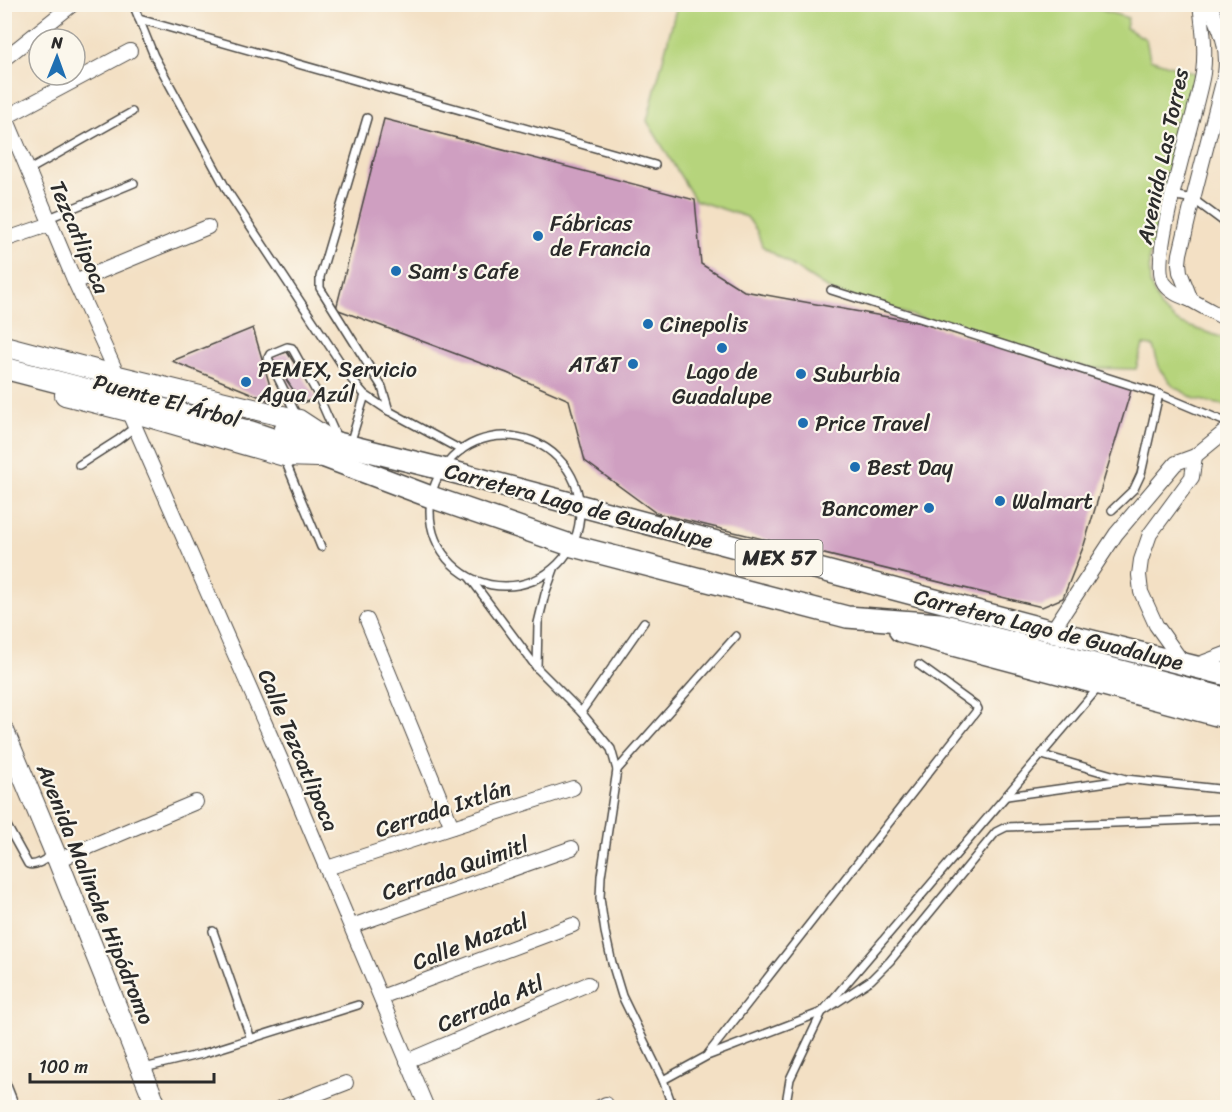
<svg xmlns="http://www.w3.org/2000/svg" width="1232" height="1112" font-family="Sriracha,sans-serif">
	<rect width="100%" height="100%" fill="#fbf7ec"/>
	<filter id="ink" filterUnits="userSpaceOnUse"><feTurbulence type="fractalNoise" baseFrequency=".0167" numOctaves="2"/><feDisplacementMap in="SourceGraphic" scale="12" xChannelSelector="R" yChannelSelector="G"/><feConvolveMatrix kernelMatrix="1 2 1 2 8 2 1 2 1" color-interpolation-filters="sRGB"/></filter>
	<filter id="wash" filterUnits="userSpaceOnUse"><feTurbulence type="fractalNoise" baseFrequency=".008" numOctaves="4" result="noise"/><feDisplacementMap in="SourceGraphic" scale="24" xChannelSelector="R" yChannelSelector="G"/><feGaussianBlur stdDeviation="1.35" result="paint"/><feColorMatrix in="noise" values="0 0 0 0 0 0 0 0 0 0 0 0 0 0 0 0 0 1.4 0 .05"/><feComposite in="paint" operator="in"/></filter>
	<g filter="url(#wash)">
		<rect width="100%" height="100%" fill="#f3e0c4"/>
		<path fill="#b6d47c" stroke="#708054" stroke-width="1.5" d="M 1081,4 L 1128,18 L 1126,28 L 1146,39 L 1150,59 L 1200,75 L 1194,108 L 1149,257 L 1150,284 L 1161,308 L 1179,323 L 1227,339 L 1227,406 L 1195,399 L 1173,386 L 1160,370 L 1153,346 L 1143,345 L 1136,369 L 1086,368 L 831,291 L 762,246 L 757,231 L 747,217 L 695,200 L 647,121 L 677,5 Z"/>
		<g id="blocks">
			<g fill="#cf9fc1">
				<path d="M 384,119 L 695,200 L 701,264 L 744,291 L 921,323 L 1132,387 L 1084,545 L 1063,598 L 1042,607 L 656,513 L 585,461 L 569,400 L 507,373 L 336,309 Z"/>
				<path d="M 253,328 L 275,403 L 172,361 Z"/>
				<path d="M 287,352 L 317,398 L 302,403 L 271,357 Z"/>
			</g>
		</g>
	</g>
	<g filter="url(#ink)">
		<use href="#blocks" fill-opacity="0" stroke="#494642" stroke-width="1.5"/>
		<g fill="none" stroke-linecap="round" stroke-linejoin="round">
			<g stroke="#494642" stroke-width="10">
				<g id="lane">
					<path d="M 133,4 L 154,56 L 228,192 L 352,380 L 365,395 L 389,411 L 461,450"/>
					<path d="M 1131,4 L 1132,4"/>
					<path d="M 139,19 L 655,165"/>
					<path d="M 367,118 L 320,277 L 320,288 L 382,387 L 389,411"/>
					<path d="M 29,170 L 132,112"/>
					<path d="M 1172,195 L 1193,199 L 1228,225"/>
					<path d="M 49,218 L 134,183"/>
					<path d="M 831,290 L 1159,394 L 1228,423"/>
					<path d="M 297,416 L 268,358 L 270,354 L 287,347 L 292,348 L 318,395 L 337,438"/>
					<circle cx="505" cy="511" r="75"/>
					<path d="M 350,444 L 365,395"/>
					<path d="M 284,458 L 321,547"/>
					<path d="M 79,465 L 118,440 L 135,427"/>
					<path d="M 1112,510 L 1134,489 L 1141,474 L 1159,394"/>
					<path d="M 470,578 L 537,668 L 581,712 L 611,749 L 617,770 L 601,876 L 600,898 L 605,932 L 612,963 L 622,996 L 663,1080 L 673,1108"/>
					<path d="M 537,668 L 538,623 L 545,594 L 554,569"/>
					<path d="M 581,712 L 644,622"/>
					<path d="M 1042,755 L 1126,779 L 1228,790"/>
					<path d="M 617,770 L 736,636"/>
					<path d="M 1007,796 L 1123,780"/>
					<path d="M 7,826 L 28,864 C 36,867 46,859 53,854"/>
					<path d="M 213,931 L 251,1039"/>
					<path d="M 708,1054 L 978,709 L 977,707 L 919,665"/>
					<path d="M 144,1068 L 202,1054 L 358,1005"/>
					<path d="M 4,1078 L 16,1108"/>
					<path d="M 663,1080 L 707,1056 L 822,1012 L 871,980 L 890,961 L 996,832 L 1006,827 L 1219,819 L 1228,821"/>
					<path d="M 788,1108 L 787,1097 L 790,1079 L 822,1012 L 1098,688"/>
				</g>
			</g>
			<g stroke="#494642" stroke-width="16">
				<g id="street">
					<path d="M 1200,4 C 1203,28 1206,50 1203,73 C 1198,109 1147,259 1164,283 C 1171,293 1181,296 1191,300 C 1203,307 1215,313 1228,320"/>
					<path d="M 4,59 L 73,4"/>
					<path d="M 4,113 L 75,282 L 118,376"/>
					<path d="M 6,117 L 130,51"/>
					<path d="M 4,240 L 51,224"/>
					<path d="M 75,282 L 208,227"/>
					<path d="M 1191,300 L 1180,272 L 1179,263 L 1180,254 L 1193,199 L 1225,74 C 1229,45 1220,30 1210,4"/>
					<path d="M 128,411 L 281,760 L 427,1108"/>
					<path d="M 367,620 L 452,827"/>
					<path d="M 1052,631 L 1116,534 L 1176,463 L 1195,456 L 1228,429"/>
					<path d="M 1183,663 L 1156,625 L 1141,592 L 1139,575 L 1141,560 L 1150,534 L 1192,477 L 1195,456"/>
					<path d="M 1194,666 L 1228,653"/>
					<path d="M 58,860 L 196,802"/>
					<path d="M 327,868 L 573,788"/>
					<path d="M 352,926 L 572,848"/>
					<path d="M 381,997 L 573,925"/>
					<path d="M 407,1061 L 588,984"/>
					<path d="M 281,1108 L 346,1083"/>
					<path d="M 598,1108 L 606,1104"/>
				</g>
			</g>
			<g stroke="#494642" stroke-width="22">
				<g id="secondary">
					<path d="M 4,346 L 118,376 L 299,420 L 328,439"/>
					<path d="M 65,395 L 128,411 L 284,456 L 318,457"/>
					<path d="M 4,731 L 55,853 L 157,1108"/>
				</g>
			</g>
			<g stroke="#494642" stroke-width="24">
				<g id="primary">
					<path d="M 4,368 L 251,432 L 325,457 L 431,497 L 573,546 L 847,617 L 940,624 L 1228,699"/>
					<path d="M 285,430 L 442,469 L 1052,631 L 1228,675"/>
					<path d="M 900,631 L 1228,718"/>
				</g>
			</g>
			<use href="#lane" stroke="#fff" stroke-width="7"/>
			<use href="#street" stroke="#fff" stroke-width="14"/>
			<use href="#secondary" stroke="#fff" stroke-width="20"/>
			<use href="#primary" stroke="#fff" stroke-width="21"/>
		</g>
	</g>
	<g fill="#1f6fb2" stroke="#fbf7ec" stroke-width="2">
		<circle cx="538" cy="236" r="6"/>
		<circle cx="396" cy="271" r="6"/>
		<circle cx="648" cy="324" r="6"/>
		<circle cx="722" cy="348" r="6"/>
		<circle cx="633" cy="364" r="6"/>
		<circle cx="801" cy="374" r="6"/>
		<circle cx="246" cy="382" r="6"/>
		<circle cx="803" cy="423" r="6"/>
		<circle cx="855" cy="467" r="6"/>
		<circle cx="1000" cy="501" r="6"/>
		<circle cx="929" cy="508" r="6"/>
	</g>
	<g text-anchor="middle" stroke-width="4.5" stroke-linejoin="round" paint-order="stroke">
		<rect fill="#fbf7ec" stroke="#696865" stroke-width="1.5" x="735.5" y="540" width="87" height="36" rx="4.5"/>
		<g font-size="21" font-weight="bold" fill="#2b2b2b">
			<text x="779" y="565">MEX 57</text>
		</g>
		<g font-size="22" fill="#2b2b2b" stroke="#fbf7ec">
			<text transform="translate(1162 156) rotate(-78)" y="8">Avenida Las Torres</text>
			<text transform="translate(80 237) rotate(67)" y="8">Tezcatlipoca</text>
			<text transform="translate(167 400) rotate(15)" y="8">Puente El Árbol</text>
			<text transform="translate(579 505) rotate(15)" y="8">Carretera Lago de Guadalupe</text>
			<text transform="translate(1049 629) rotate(14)" y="8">Carretera Lago de Guadalupe</text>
			<text transform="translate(299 750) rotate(67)" y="8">Calle Tezcatlipoca</text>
			<text transform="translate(443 808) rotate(-18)" y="8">Cerrada Ixtlán</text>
			<text transform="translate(455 868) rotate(-19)" y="8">Cerrada Quimitl</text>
			<text transform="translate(96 894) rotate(68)" y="8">Avenida Malinche Hipódromo</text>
			<text transform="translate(470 941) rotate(-21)" y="8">Calle Mazatl</text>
			<text transform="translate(490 1003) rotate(-23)" y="8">Cerrada Atl</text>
		</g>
		<g font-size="22" fill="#2b2b2b" stroke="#fbf7ec" text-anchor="start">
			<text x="550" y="231">Fábricas<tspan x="550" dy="25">de Francia</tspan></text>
			<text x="408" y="279">Sam's Cafe</text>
			<text x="660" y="332">Cinepolis</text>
			<text x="621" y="372" text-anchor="end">AT&amp;T</text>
			<text x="258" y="377">PEMEX, Servicio<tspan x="258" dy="25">Agua Azúl</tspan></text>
			<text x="722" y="379" text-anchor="middle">Lago de<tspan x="722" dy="25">Guadalupe</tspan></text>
			<text x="813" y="382">Suburbia</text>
			<text x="815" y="431">Price Travel</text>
			<text x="867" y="475">Best Day</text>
			<text x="1012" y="509">Walmart</text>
			<text x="917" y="516" text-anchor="end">Bancomer</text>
		</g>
	</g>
	<rect width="1232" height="1112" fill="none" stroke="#fbf7ec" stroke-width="24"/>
	<g transform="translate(57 57) rotate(1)"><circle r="28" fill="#fbf7ec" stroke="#a8a59f" stroke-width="1.5"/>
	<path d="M0-4.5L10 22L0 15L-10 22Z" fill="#1f6fb2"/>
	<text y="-9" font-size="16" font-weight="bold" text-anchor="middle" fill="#2b2b2b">N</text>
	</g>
	<path d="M30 1073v9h184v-9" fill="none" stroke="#2b2b2b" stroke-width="3"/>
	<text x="39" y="1073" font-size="18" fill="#2b2b2b" stroke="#fbf7ec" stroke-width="4.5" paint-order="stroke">100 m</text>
</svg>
